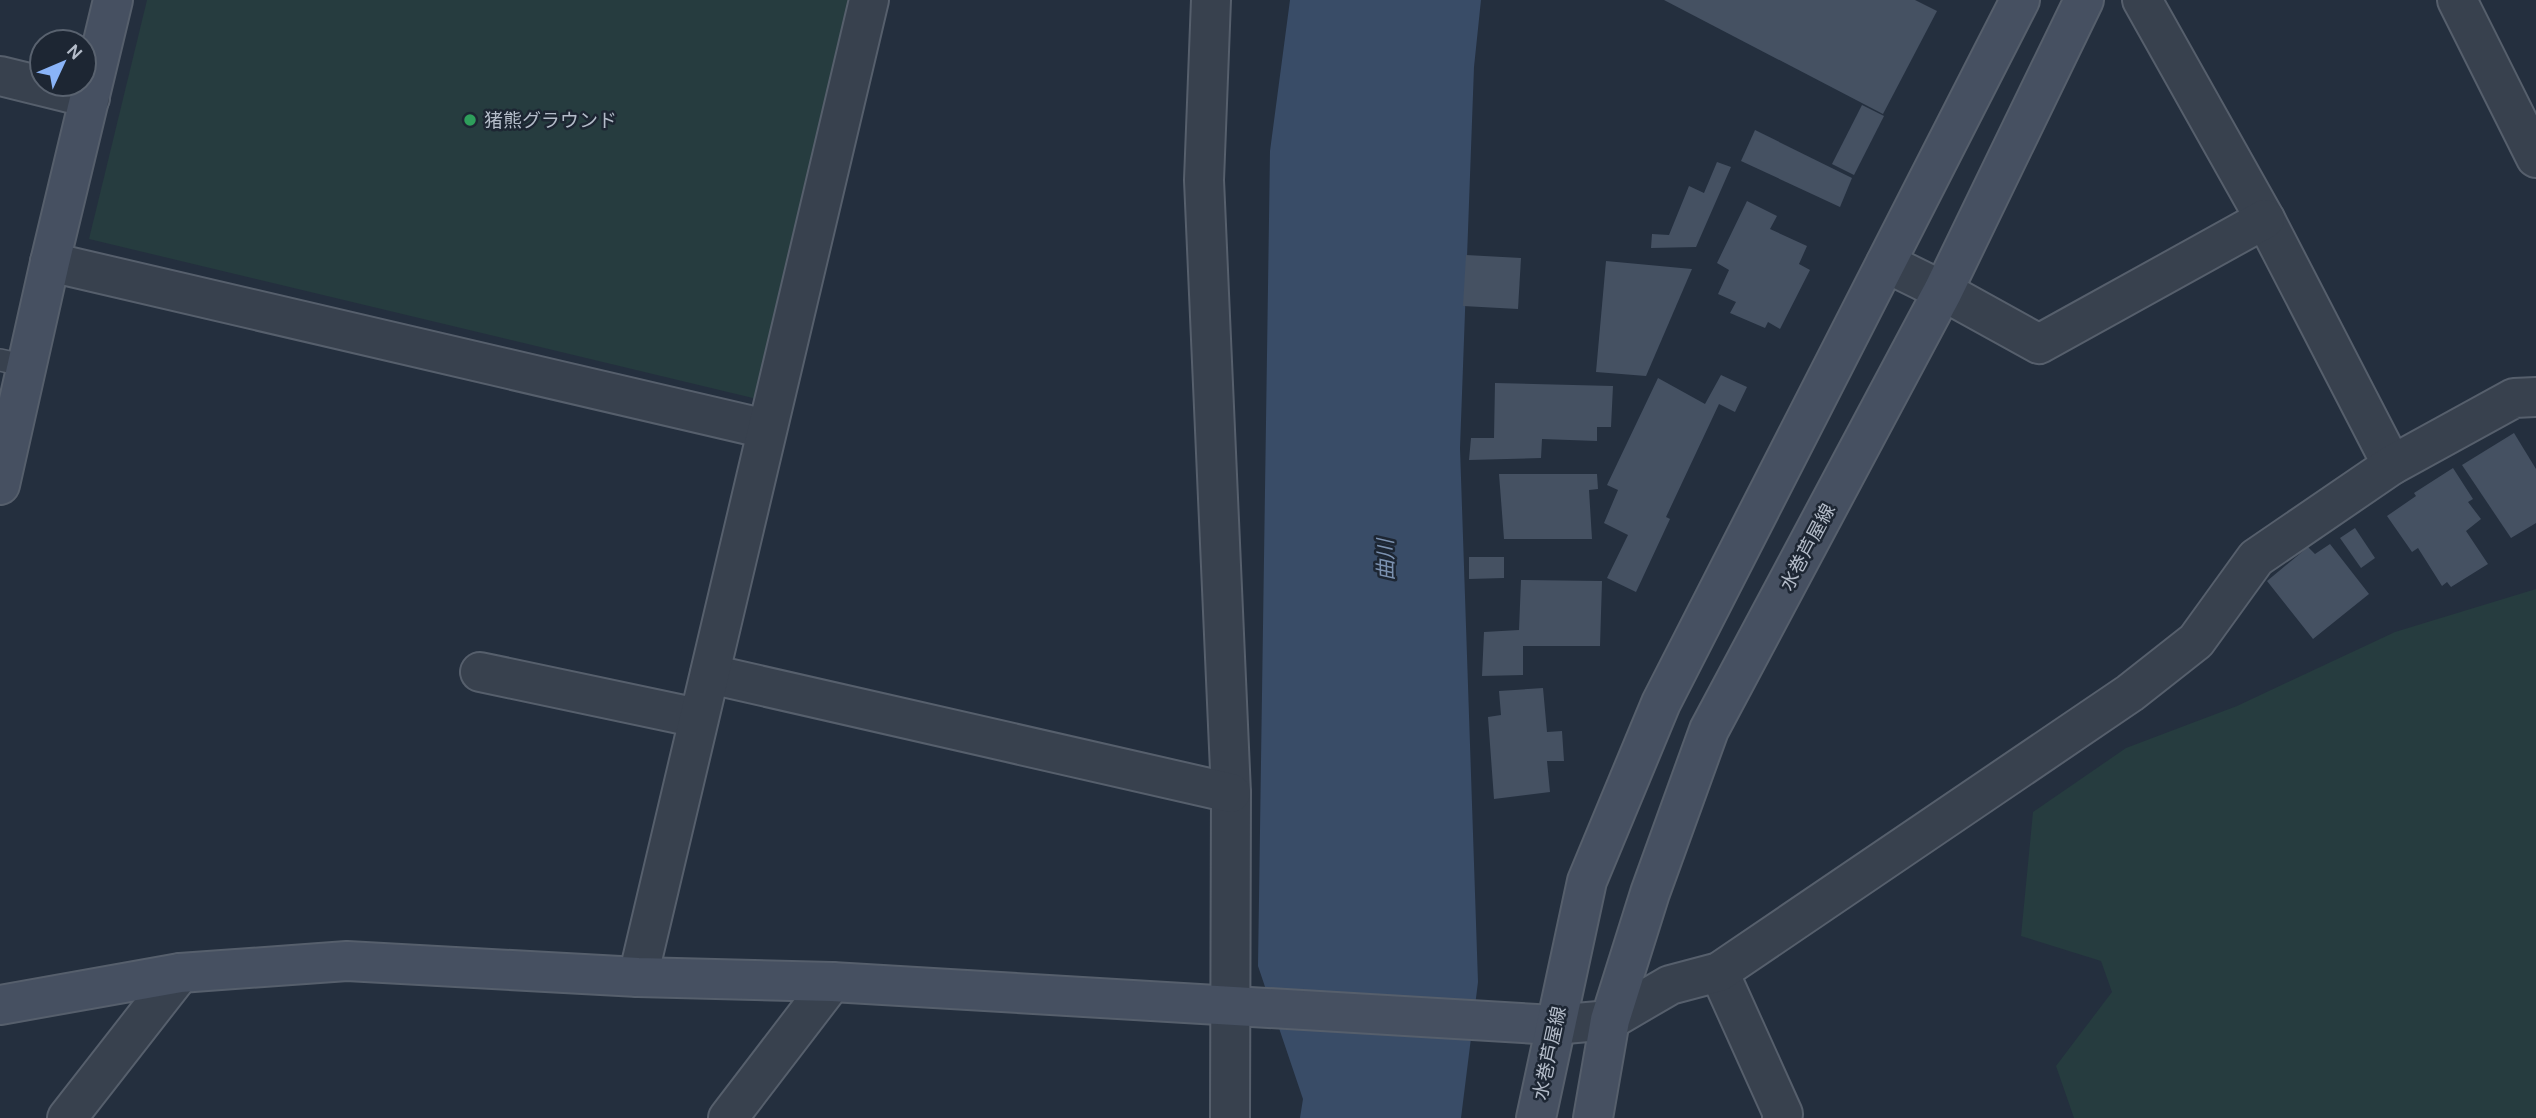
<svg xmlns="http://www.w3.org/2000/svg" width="2536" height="1118" font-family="Karla,'Noto Sans JP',sans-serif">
	<rect width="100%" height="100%" fill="#242f3e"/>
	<g fill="#263c3f">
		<path d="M 147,0 L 850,0 L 757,399 L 89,239 Z"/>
		<path d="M 2536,589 L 2536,1118 L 2074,1118 L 2056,1066 L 2112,992 L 2101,961 L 2021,936 L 2033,812 L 2126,748 L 2237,706 L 2395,632 Z"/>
	</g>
	<path fill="#394c67" d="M 1290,0 L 1481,0 L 1474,67 L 1460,448 L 1478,982 L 1461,1118 L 1300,1118 L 1303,1099 L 1258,966 L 1270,151 Z"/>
	<g fill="#455162">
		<path d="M 1664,0 L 1915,0 L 1937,11 L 1883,114 Z"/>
		<path d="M 1862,105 L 1884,116 L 1854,175 L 1832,164 Z"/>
		<path d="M 1755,130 L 1852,178 L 1840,207 L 1741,161 Z"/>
		<path d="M 1717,162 L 1731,167 L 1696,247 L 1651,248 L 1652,234 L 1669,235 L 1689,186 L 1704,193 Z"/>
		<path d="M 1747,201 L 1777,216 L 1770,229 L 1807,246 L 1799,264 L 1810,270 L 1780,329 L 1768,322 L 1765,328 L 1730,313 L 1736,302 L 1718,294 L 1729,270 L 1717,263 Z"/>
		<path d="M 1466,255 L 1521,258 L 1518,309 L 1463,306 Z"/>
		<path d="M 1606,261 L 1692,269 L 1646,376 L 1596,372 Z"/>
		<path d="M 1721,375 L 1747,387 L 1735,412 L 1719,404 L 1666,517 L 1670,519 L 1636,592 L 1607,578 L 1628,535 L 1604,523 L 1618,490 L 1607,485 L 1658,378 L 1705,404 Z"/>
		<path d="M 1495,383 L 1613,386 L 1611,427 L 1597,427 L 1597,441 L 1542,439 L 1541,458 L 1469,460 L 1471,438 L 1494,438 Z"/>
		<path d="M 2514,433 L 2536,469 L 2536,523 L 2511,538 L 2462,465 Z"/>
		<path d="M 2453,468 L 2473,499 L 2468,502 L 2481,519 L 2466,531 L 2488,564 L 2451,587 L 2447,582 L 2442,586 L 2418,548 L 2412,552 L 2387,516 L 2416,496 L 2414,493 Z"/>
		<path d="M 1499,474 L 1597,474 L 1598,489 L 1589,490 L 1592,539 L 1504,539 Z"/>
		<path d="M 2355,528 L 2375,558 L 2361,568 L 2340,538 Z"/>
		<path d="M 2330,544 L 2369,594 L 2313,639 L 2267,581 L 2308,547 L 2315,554 Z"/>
		<path d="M 1469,557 L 1504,557 L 1504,578 L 1469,579 Z"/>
		<path d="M 1521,580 L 1602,581 L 1600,646 L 1523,646 L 1523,675 L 1482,676 L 1484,632 L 1519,630 Z"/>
		<path d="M 1543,688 L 1547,732 L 1562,731 L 1564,761 L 1547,761 L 1550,792 L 1494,799 L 1488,717 L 1501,715 L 1499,691 Z"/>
	</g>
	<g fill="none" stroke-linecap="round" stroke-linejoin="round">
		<g stroke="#565f6c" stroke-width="24">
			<path id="lane" d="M 0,360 L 27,366"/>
		</g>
		<g stroke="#565f6c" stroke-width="42">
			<g id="street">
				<path d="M 1211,0 L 1204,180 L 1231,793 L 1230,1118"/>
				<path d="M 2142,0 L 2265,219 L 2392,465"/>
				<path d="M 2457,0 L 2536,158"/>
				<path d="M 0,76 L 90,98"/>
				<path d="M 50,262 L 766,429"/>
				<path d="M 1886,263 L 1943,291 L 2039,344 L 2265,219"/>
				<path d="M 480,672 L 698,718"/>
				<path d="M 710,674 L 1231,793"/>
				<path d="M 1719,972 L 1783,1114 L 1782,1118"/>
				<path d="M 638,977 L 869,0"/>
				<path d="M 1554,1025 L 1610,1020 L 1670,985 L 1719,972 L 2130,693 L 2196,641 L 2256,558 L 2392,465 L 2514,398 L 2536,397"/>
				<path d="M 67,1118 L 180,973"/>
				<path d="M 728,1118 L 832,982"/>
			</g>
		</g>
		<g stroke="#565f6c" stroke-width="42">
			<g id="secondary">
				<path d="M 0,485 L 50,262 L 113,0"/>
				<path d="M 0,1005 L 180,973 L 347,961 L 638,977 L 832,982 L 1554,1025"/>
				<path d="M 1536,1118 L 1587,881 L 1661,703 L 2020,0"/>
				<path d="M 1593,1118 L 1610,1020 L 1650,893 L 1709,730 L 1943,291 L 2084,0"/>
			</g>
		</g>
		<use href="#lane" stroke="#38414e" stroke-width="21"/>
		<use href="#street" stroke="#38414e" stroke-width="38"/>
		<use href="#secondary" stroke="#465061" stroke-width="38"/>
	</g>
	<circle fill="#2e9e5b" stroke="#1d2633" stroke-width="2.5" cx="470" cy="120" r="7"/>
	<g text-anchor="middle" stroke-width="5" stroke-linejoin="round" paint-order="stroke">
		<g font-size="19" fill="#b4bcc9" stroke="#1d2633" text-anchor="start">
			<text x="484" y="127">猪熊グラウンド</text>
		</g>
		<g font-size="19" fill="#b4bcc9" stroke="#1d2633">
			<text transform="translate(1807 547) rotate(-62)" y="7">水巻芦屋線</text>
			<text transform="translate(1549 1053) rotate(-78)" y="7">水巻芦屋線</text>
		</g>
		<g font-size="21" font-style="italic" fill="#7c92b1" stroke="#1d2633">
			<text transform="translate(1386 560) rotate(-91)" y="7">曲川</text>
		</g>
	</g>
	<g transform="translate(63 63) rotate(46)"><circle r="33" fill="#1d2633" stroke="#59626f" stroke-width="2"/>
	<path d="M0-5L12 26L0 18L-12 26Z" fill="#8ab4f8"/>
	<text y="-10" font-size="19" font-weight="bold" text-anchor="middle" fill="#b4bcc9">N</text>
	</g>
</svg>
